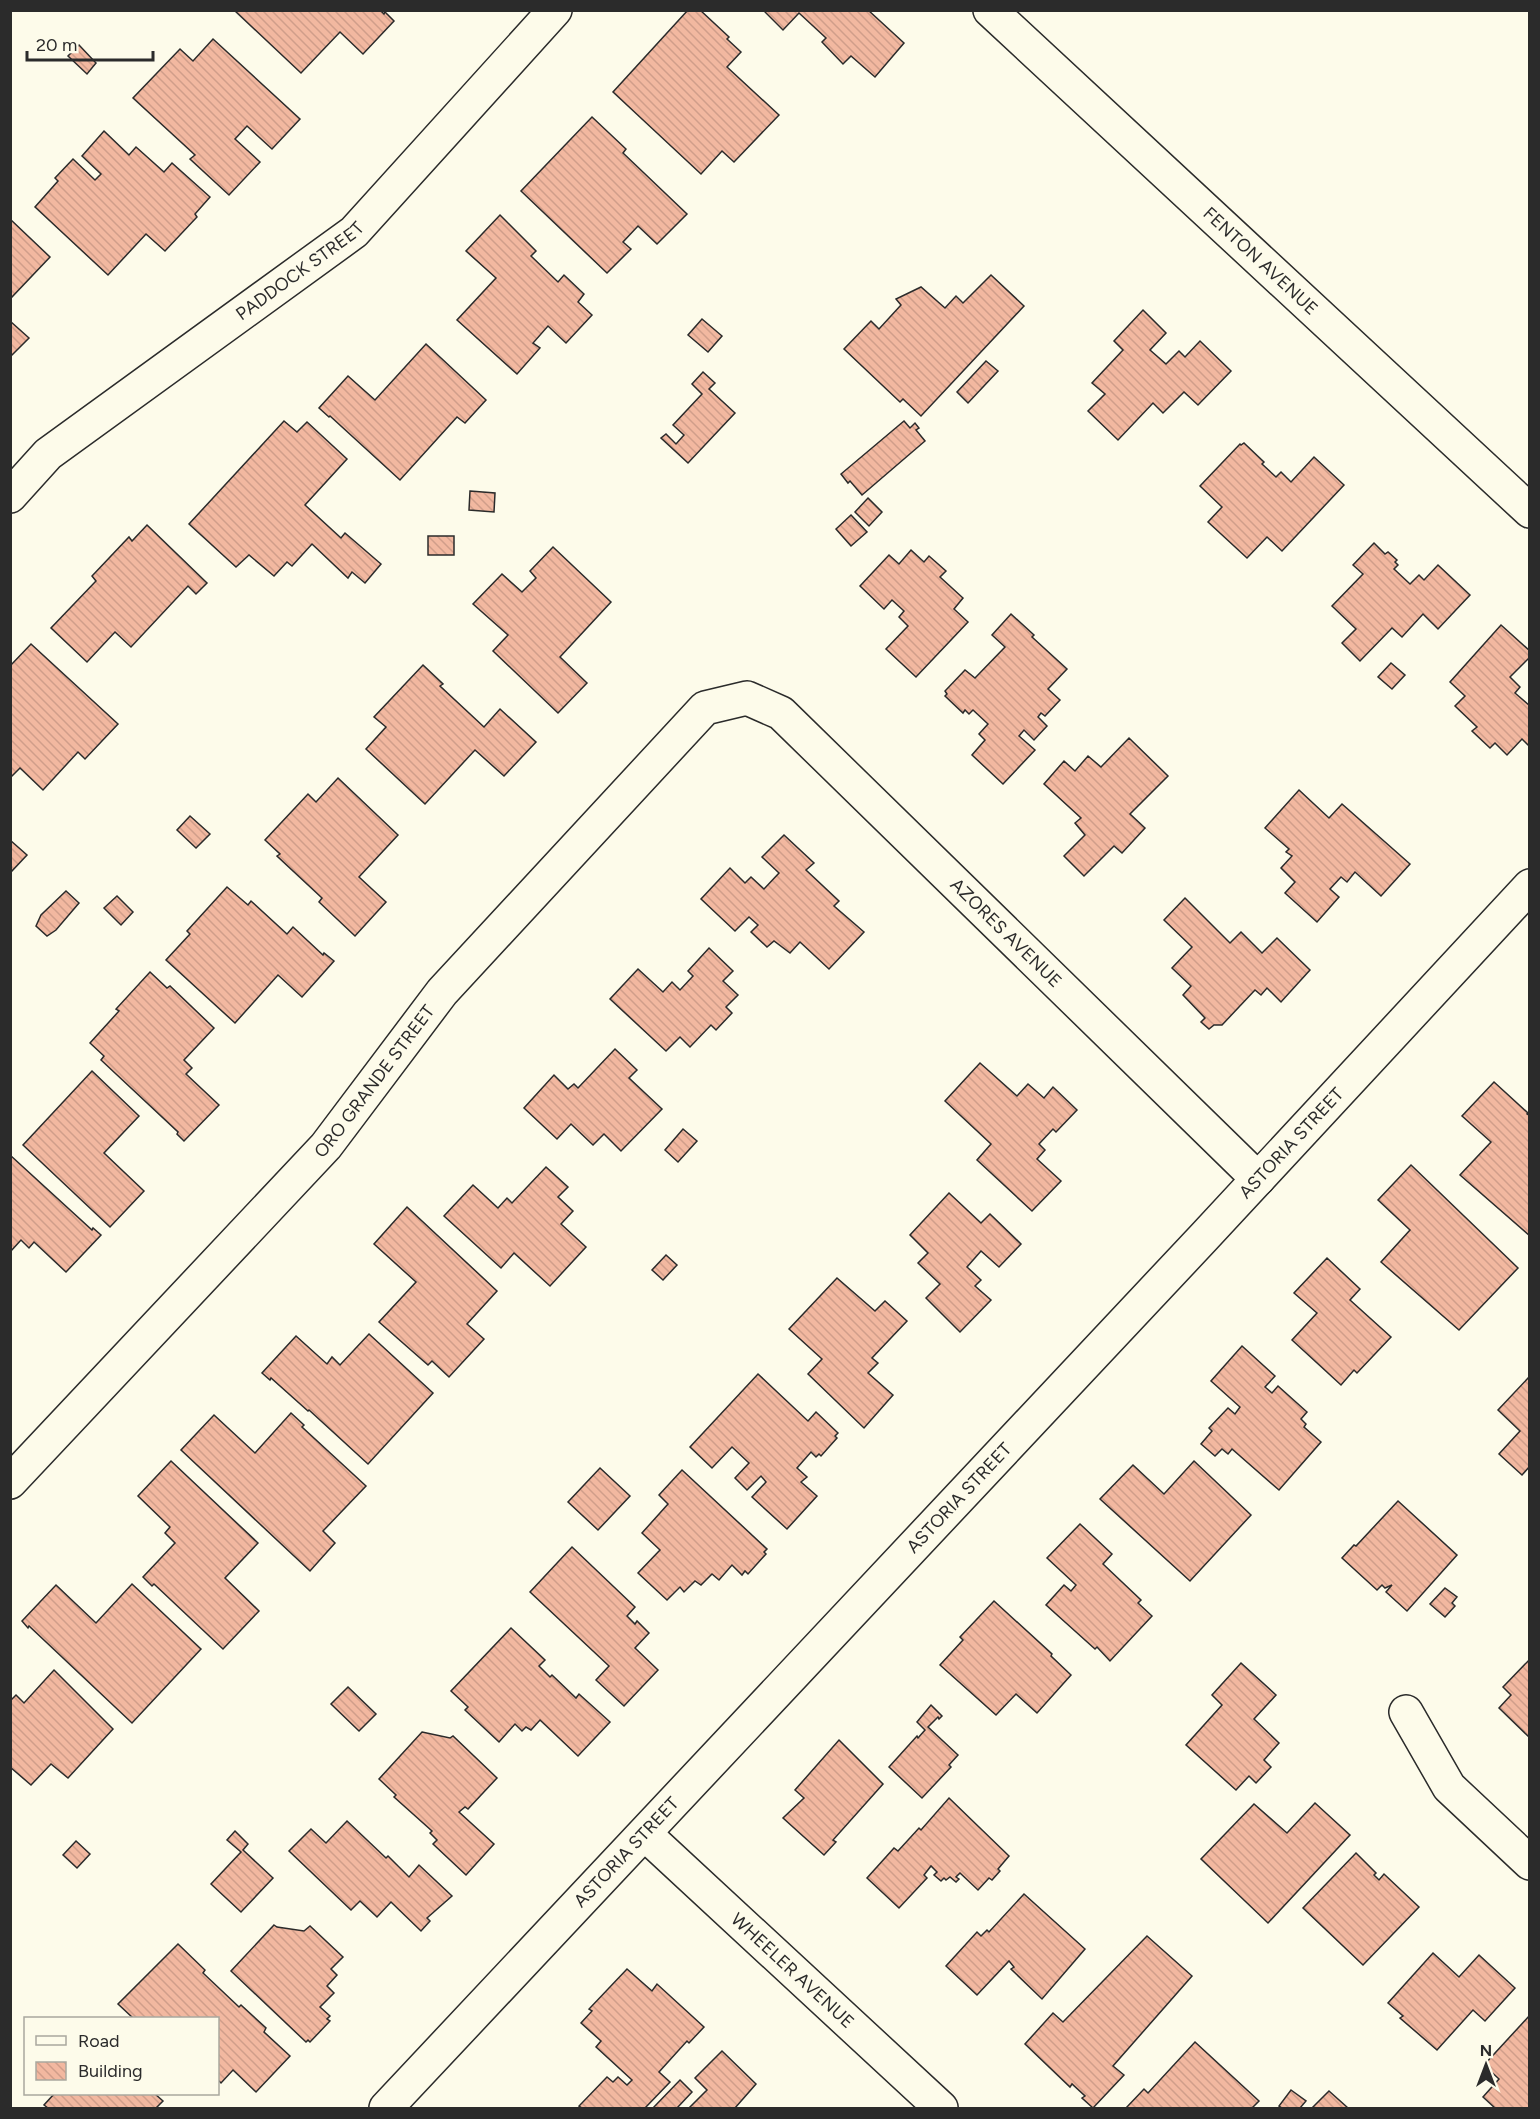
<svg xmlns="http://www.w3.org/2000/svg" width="1540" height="2119" font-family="Figtree,sans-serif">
	<defs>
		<pattern id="building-back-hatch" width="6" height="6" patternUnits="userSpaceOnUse" patternTransform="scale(1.5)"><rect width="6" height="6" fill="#f2b8a0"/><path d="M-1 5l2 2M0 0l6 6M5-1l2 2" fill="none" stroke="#d09e8a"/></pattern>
	</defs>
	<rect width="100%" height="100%" fill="#fdfbea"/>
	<g fill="url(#building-back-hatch)" stroke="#2b2b2b" stroke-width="1.5">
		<path d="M 234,10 L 380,10 L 384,14 L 385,12 L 394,21 L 363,54 L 340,32 L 301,73 Z"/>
		<path d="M 688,10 L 700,10 L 729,37 L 727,39 L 741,52 L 727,67 L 779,115 L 734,162 L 722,151 L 701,174 L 613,92 Z"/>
		<path d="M 763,10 L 868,10 L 904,43 L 875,77 L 851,56 L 843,64 L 822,42 L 826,38 L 799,13 L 783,30 Z"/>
		<path d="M 213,39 L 300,119 L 272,149 L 247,126 L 235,139 L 260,162 L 229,195 L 190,159 L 195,155 L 133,98 L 180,49 L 193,61 Z"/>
		<path d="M 79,45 L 96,63 L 87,74 L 68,56 Z"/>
		<path d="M 592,117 L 626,149 L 623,153 L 687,214 L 657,244 L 638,226 L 623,242 L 631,249 L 607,273 L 521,191 Z"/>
		<path d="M 104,131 L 129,155 L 136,147 L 164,172 L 172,163 L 210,197 L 195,214 L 197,217 L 165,251 L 146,234 L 108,275 L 35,207 L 58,181 L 55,178 L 73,159 L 95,180 L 101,174 L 82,156 Z"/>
		<path d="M 500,215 L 536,251 L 531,256 L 558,282 L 564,275 L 584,294 L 578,302 L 592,315 L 566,343 L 548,326 L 533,343 L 540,348 L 517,374 L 457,320 L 496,278 L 466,251 Z"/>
		<path d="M 10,219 L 50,257 L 10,299 Z"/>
		<path d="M 991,275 L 1024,306 L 921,416 L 903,399 L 900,402 L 844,349 L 871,321 L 879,329 L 901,305 L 896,299 L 921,287 L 945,308 L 956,296 L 963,303 Z"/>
		<path d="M 1143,310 L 1166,333 L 1150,350 L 1166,364 L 1179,351 L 1185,357 L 1200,341 L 1231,371 L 1198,405 L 1184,392 L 1163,413 L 1153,403 L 1118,440 L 1088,411 L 1105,394 L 1092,383 L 1123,350 L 1114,341 Z"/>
		<path d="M 702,319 L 722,336 L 708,352 L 688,335 Z"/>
		<path d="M 10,321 L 29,338 L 10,357 Z"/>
		<path d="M 426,344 L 486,400 L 465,423 L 457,417 L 400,480 L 330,416 L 329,417 L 319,408 L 348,376 L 375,400 Z"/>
		<path d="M 986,361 L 998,371 L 968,403 L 957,392 Z"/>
		<path d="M 703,372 L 715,383 L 709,389 L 735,413 L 688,463 L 661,438 L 666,434 L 676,444 L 684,435 L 673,425 L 702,394 L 692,384 Z"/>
		<path d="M 284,421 L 297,432 L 307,422 L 347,459 L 305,505 L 341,538 L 345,533 L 381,564 L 365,583 L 352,572 L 348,578 L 312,544 L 292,566 L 287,562 L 274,576 L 249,555 L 236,567 L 189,524 Z"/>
		<path d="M 904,421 L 910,428 L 915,423 L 919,428 L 916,430 L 925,441 L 862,495 L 850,481 L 848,483 L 841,474 Z"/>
		<path d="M 1244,443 L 1264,462 L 1262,464 L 1276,477 L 1281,472 L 1291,482 L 1314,457 L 1344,485 L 1282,551 L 1267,537 L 1247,558 L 1208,522 L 1222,507 L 1200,486 L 1240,444 L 1241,445 Z"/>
		<path d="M 470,491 L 495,493 L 494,512 L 469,510 Z"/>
		<path d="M 868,498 L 882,512 L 869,526 L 855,512 Z"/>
		<path d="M 851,515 L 867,532 L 851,546 L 836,529 Z"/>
		<path d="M 147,525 L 207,583 L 196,594 L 188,586 L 131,647 L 115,632 L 87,662 L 51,628 L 96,581 L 92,576 L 129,537 L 132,541 Z"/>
		<rect x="428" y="536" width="26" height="19"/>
		<path d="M 1374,543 L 1385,554 L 1388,552 L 1397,560 L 1395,562 L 1398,565 L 1394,569 L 1410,584 L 1419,575 L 1424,580 L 1438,565 L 1470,595 L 1438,629 L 1423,614 L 1402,637 L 1392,628 L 1360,661 L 1342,643 L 1356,629 L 1332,606 L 1363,574 L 1353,565 Z"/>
		<path d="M 553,547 L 611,602 L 560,657 L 587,683 L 558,713 L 493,651 L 508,635 L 473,604 L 502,574 L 522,592 L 536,578 L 530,571 Z"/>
		<path d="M 911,550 L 924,562 L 929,556 L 946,571 L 940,577 L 963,598 L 954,609 L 968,622 L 916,677 L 886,649 L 908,626 L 899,617 L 904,611 L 892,600 L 884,609 L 860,586 L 889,555 L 899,564 Z"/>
		<path d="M 1011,614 L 1034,635 L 1032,637 L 1067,669 L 1048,689 L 1060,700 L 1045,716 L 1041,713 L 1038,717 L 1047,726 L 1034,740 L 1024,730 L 1019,736 L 1035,750 L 1003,784 L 972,755 L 985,740 L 979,734 L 988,724 L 973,710 L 969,714 L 965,710 L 963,713 L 945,696 L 947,694 L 945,691 L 965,670 L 975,678 L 1005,647 L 992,635 Z"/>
		<path d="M 1501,625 L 1530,651 L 1530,657 L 1510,677 L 1520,687 L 1515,693 L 1530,706 L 1530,747 L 1522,739 L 1507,755 L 1495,743 L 1490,748 L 1472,731 L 1477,727 L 1455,706 L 1465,696 L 1450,682 Z"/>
		<path d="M 31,644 L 118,724 L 85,759 L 78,752 L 43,790 L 20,768 L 10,778 L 10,666 Z"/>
		<path d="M 1391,663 L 1405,675 L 1392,689 L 1378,677 Z"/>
		<path d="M 423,665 L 443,684 L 440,686 L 484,727 L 500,709 L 536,742 L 504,776 L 475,750 L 425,804 L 366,749 L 386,727 L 374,717 Z"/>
		<path d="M 1129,738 L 1168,776 L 1130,814 L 1145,828 L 1122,853 L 1114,846 L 1084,876 L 1064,856 L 1085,835 L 1075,823 L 1081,818 L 1044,784 L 1064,761 L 1075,771 L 1088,756 L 1101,767 Z"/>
		<path d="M 338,778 L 398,835 L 359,877 L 386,902 L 355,936 L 319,902 L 322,898 L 277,856 L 280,854 L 265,840 L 308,794 L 316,802 Z"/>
		<path d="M 1299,790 L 1329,818 L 1342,804 L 1410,864 L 1381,896 L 1355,872 L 1347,882 L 1341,877 L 1330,889 L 1339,897 L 1317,922 L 1285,893 L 1295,882 L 1281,868 L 1292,856 L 1286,852 L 1289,849 L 1265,828 Z"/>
		<path d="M 190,816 L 210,834 L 196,848 L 177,830 Z"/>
		<path d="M 784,835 L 814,863 L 806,870 L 839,901 L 834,906 L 864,932 L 829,969 L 800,942 L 790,953 L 774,941 L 767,947 L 751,932 L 758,925 L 749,917 L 735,931 L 701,899 L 730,868 L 745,883 L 751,877 L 764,889 L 779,873 L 762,857 Z"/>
		<path d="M 10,840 L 27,855 L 10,873 Z"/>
		<path d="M 227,887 L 248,905 L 251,901 L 287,934 L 293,927 L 323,955 L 324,953 L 334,961 L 302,997 L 278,975 L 235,1023 L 166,960 L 190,934 L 187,931 Z"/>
		<path d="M 66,891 L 79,903 L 56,930 L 47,936 L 36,926 L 41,915 Z"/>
		<path d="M 117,896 L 133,912 L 121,925 L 104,908 Z"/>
		<path d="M 1185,898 L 1230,943 L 1241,932 L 1262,953 L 1277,938 L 1310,970 L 1281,1002 L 1267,988 L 1261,995 L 1255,990 L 1222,1025 L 1214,1025 L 1209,1029 L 1201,1022 L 1205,1018 L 1183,995 L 1191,986 L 1172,968 L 1192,947 L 1164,920 Z"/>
		<path d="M 709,948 L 733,971 L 723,981 L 738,995 L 726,1007 L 732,1013 L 716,1030 L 711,1025 L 690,1047 L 680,1037 L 666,1051 L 610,999 L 638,969 L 663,992 L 672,982 L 680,990 L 693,976 L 688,971 Z"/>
		<path d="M 150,972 L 167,988 L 170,986 L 214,1028 L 184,1060 L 192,1068 L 186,1074 L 219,1105 L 184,1141 L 177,1134 L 178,1132 L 101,1060 L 104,1056 L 90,1043 L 119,1011 L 116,1009 Z"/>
		<path d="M 615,1049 L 637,1070 L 629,1078 L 662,1109 L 621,1151 L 604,1134 L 593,1145 L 571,1124 L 557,1139 L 524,1108 L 554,1075 L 568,1089 L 574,1084 L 578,1088 Z"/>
		<path d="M 980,1063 L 1017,1096 L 1028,1084 L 1044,1098 L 1053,1087 L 1077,1110 L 1056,1132 L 1053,1129 L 1039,1144 L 1045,1150 L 1037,1159 L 1061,1181 L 1032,1211 L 977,1160 L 991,1144 L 945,1101 Z"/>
		<path d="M 92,1071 L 139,1116 L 104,1153 L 144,1191 L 110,1227 L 23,1145 Z"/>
		<path d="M 1494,1082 L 1528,1113 L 1527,1114 L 1530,1116 L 1530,1236 L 1460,1175 L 1491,1142 L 1462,1116 Z"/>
		<path d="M 683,1129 L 697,1141 L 678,1162 L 665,1150 Z"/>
		<path d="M 10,1155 L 92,1230 L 93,1228 L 101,1235 L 66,1272 L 34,1242 L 29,1248 L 21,1240 L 10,1252 Z"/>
		<path d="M 1411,1165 L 1518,1268 L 1459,1330 L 1381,1262 L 1410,1230 L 1378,1200 Z"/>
		<path d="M 546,1167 L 568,1187 L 558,1197 L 573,1211 L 561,1224 L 586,1247 L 550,1286 L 514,1253 L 501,1268 L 444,1216 L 473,1185 L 498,1208 L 507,1198 L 512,1203 Z"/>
		<path d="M 949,1193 L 981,1223 L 990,1214 L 1021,1244 L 999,1267 L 981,1251 L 967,1267 L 981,1280 L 975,1286 L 991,1300 L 960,1332 L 926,1298 L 940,1284 L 918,1263 L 928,1253 L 910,1235 Z"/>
		<path d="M 407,1207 L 497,1291 L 467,1324 L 484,1339 L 449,1377 L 432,1361 L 428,1365 L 379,1322 L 416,1282 L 374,1244 Z"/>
		<path d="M 666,1255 L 677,1265 L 663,1280 L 652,1270 Z"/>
		<path d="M 1327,1258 L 1360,1289 L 1350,1300 L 1391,1337 L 1357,1373 L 1354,1370 L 1341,1385 L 1292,1340 L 1317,1313 L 1294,1293 Z"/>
		<path d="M 837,1278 L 875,1311 L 885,1301 L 907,1321 L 872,1358 L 878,1363 L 868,1373 L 893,1395 L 864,1428 L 808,1374 L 822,1359 L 789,1329 Z"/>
		<path d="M 369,1334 L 433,1393 L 368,1464 L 309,1410 L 308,1411 L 271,1378 L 270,1380 L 262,1373 L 296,1336 L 327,1364 L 332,1357 L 340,1365 Z"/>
		<path d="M 1242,1346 L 1275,1376 L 1265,1387 L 1272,1393 L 1278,1386 L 1307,1412 L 1301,1419 L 1306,1424 L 1304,1427 L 1321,1442 L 1279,1490 L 1232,1449 L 1228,1454 L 1222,1449 L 1215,1456 L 1201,1444 L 1212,1431 L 1209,1428 L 1228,1408 L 1235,1414 L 1240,1407 L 1211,1381 Z"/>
		<path d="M 758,1374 L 808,1421 L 816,1412 L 838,1433 L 835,1436 L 837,1438 L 821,1456 L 819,1454 L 816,1457 L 811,1452 L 797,1468 L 807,1477 L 801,1482 L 817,1496 L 787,1529 L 752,1497 L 766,1482 L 761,1476 L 747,1490 L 735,1478 L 749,1463 L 732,1447 L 712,1468 L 690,1447 Z"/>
		<path d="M 1530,1376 L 1530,1466 L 1522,1475 L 1499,1454 L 1520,1431 L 1498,1410 Z"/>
		<path d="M 291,1413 L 304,1425 L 302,1427 L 366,1486 L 323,1531 L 335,1543 L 310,1571 L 181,1450 L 214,1415 L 255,1453 Z"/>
		<path d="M 171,1461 L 258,1543 L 225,1578 L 259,1611 L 223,1649 L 154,1584 L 152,1586 L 143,1577 L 175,1543 L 165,1533 L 170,1527 L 138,1496 Z"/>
		<path d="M 1194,1461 L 1251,1515 L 1190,1581 L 1100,1499 L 1133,1465 L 1164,1494 Z"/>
		<path d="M 600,1468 L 630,1496 L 598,1530 L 568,1502 Z"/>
		<path d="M 682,1470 L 767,1549 L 764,1552 L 766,1554 L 748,1574 L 745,1571 L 742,1575 L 732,1565 L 719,1580 L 712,1574 L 701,1585 L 695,1581 L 684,1592 L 680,1587 L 667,1600 L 638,1573 L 660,1550 L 642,1533 L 668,1504 L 659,1495 Z"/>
		<path d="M 1398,1501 L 1457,1555 L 1407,1611 L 1386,1592 L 1392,1585 L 1385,1588 L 1382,1585 L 1377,1590 L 1342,1558 L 1354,1545 L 1356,1546 Z"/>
		<path d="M 1080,1524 L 1112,1554 L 1103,1564 L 1141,1600 L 1138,1603 L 1152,1616 L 1110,1661 L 1097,1647 L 1095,1649 L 1046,1605 L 1064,1585 L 1071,1591 L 1076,1585 L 1047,1558 Z"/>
		<path d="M 572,1547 L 635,1607 L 627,1616 L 635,1624 L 637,1621 L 649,1633 L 635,1648 L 658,1670 L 624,1706 L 596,1680 L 609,1666 L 530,1592 Z"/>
		<path d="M 132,1584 L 201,1649 L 132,1723 L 29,1626 L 28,1628 L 22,1621 L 56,1585 L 96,1623 Z"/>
		<path d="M 1445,1588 L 1457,1597 L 1452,1603 L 1455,1606 L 1445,1617 L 1430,1604 Z"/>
		<path d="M 994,1601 L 1052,1654 L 1051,1656 L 1071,1675 L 1037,1713 L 1016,1694 L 996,1715 L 940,1665 L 963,1640 L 960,1637 Z"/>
		<path d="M 511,1628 L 545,1660 L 539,1666 L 550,1677 L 552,1675 L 576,1698 L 579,1694 L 610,1722 L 578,1756 L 540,1720 L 531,1730 L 526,1727 L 522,1731 L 515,1724 L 499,1742 L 465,1710 L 468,1707 L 451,1691 Z"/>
		<path d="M 1530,1659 L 1530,1738 L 1499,1708 L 1511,1695 L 1503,1687 Z"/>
		<path d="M 1241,1663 L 1276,1695 L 1254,1719 L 1279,1743 L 1264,1760 L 1271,1767 L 1256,1783 L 1249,1776 L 1236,1790 L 1186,1745 L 1222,1705 L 1212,1695 Z"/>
		<path d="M 54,1670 L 113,1729 L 68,1778 L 51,1764 L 31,1785 L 10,1767 L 10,1701 L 16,1695 L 24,1703 Z"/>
		<path d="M 348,1687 L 376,1714 L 359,1731 L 331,1704 Z"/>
		<path d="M 931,1705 L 942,1716 L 939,1719 L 938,1717 L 928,1727 L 958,1755 L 949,1765 L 951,1767 L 922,1798 L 889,1767 L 917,1736 L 918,1738 L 925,1730 L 917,1722 Z"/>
		<path d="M 422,1732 L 450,1738 L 453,1736 L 497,1778 L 468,1809 L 465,1807 L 459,1812 L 494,1844 L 466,1875 L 433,1844 L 437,1840 L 430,1833 L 432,1831 L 394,1797 L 396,1795 L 379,1779 Z"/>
		<path d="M 839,1740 L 883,1784 L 833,1840 L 836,1842 L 824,1855 L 783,1818 L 804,1798 L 795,1790 Z"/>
		<path d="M 949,1798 L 1009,1856 L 998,1869 L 1000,1871 L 992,1880 L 989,1878 L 978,1890 L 960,1873 L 956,1877 L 959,1879 L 956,1882 L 950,1877 L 946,1880 L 944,1878 L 941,1881 L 934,1875 L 937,1872 L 931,1866 L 924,1875 L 927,1878 L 899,1908 L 867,1878 L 894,1848 L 898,1851 L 919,1828 L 921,1830 Z"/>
		<path d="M 1315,1803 L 1350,1835 L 1268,1923 L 1201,1859 L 1254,1804 L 1287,1833 Z"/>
		<path d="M 347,1821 L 386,1858 L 388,1856 L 409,1877 L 419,1865 L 452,1896 L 427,1918 L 430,1921 L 421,1931 L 391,1902 L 377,1917 L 360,1901 L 351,1910 L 289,1851 L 311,1829 L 326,1843 Z"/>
		<path d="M 235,1831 L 248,1844 L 243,1850 L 273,1878 L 241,1912 L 211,1884 L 241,1852 L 227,1840 Z"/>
		<path d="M 76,1841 L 90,1854 L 77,1868 L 63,1855 Z"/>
		<path d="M 1356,1853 L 1376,1873 L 1374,1875 L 1379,1880 L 1384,1874 L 1419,1907 L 1363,1965 L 1303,1908 Z"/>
		<path d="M 1024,1894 L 1085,1949 L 1042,1999 L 1011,1969 L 1014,1967 L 1009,1961 L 977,1995 L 946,1966 L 977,1932 L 981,1936 L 987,1930 L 989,1932 Z"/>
		<path d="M 274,1925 L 277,1927 L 304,1931 L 310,1926 L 343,1957 L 331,1969 L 337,1975 L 327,1986 L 334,1993 L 320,2007 L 330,2016 L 327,2019 L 330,2021 L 310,2042 L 308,2040 L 306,2042 L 231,1971 Z"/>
		<path d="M 1147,1936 L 1192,1976 L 1113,2066 L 1124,2075 L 1093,2108 L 1082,2098 L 1085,2096 L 1072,2084 L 1070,2087 L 1025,2044 L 1053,2013 L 1063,2022 Z"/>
		<path d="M 178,1944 L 205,1970 L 203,1973 L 239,2007 L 241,2005 L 266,2028 L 264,2032 L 290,2056 L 256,2092 L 233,2070 L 221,2083 L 218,2080 L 218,2018 L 133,2018 L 118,2004 Z"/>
		<path d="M 1433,1953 L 1459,1977 L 1479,1955 L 1515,1988 L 1485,2021 L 1473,2010 L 1437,2050 L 1400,2018 L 1403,2016 L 1388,2003 Z"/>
		<path d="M 627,1969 L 652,1991 L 657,1984 L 704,2027 L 689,2043 L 687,2041 L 659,2072 L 670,2082 L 645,2108 L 582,2108 L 579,2106 L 607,2077 L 613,2082 L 618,2077 L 627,2085 L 632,2080 L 596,2047 L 601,2041 L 581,2023 L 592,2011 L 589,2009 Z"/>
		<path d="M 1530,2015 L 1530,2108 L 1495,2108 L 1483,2097 L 1499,2079 L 1484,2065 Z"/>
		<path d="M 1195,2042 L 1259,2101 L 1252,2108 L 1126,2108 L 1144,2089 L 1148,2093 Z"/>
		<path d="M 722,2051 L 756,2084 L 735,2108 L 689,2108 L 707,2090 L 695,2078 Z"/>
		<path d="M 680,2080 L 692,2092 L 677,2108 L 653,2108 Z"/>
		<path d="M 1291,2090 L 1306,2101 L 1300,2108 L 1282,2108 L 1279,2106 Z"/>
		<path d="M 1329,2091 L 1348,2108 L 1312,2108 Z"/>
		<path d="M 54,2094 L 155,2094 L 163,2101 L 156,2108 L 48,2108 L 44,2105 Z"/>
	</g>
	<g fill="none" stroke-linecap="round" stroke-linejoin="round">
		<g stroke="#2b2b2b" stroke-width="36">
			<g id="minor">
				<path id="s1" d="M 990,10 L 1530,511"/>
				<path id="s2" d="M 10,496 L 48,454 L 354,232 L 555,10"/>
				<path id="s3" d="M 10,1482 L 326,1146 L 442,992 L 705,708 L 747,698 L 781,713 L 1258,1179"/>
				<path d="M 1406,1712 L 1449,1787 L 1530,1863"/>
				<path id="s4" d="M 645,1834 L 941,2108"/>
				<path id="s5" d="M 386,2108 L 1205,1236 L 1530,886"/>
			</g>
		</g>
		<use href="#minor" stroke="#fdfbea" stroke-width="33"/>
	</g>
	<g text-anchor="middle" stroke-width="4.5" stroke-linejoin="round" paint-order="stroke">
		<g font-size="18" fill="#2b2b2b" stroke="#fdfbea">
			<text dy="6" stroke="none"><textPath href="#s1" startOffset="369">FENTON AVENUE</textPath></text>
			<text dy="6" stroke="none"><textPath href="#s2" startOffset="368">PADDOCK STREET</textPath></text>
			<text dy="6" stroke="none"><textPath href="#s3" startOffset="1436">AZORES AVENUE</textPath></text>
			<text dy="6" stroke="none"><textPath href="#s3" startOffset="542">ORO GRANDE STREET</textPath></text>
			<text dy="6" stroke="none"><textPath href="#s5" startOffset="1323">ASTORIA STREET</textPath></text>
			<text dy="6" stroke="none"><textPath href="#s5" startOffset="837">ASTORIA STREET</textPath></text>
			<text dy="6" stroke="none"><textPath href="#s5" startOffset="351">ASTORIA STREET</textPath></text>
			<text dy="6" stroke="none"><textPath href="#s4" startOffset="201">WHEELER AVENUE</textPath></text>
		</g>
	</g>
	<rect width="1540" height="2119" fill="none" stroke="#2b2b2b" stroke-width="24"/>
	<rect x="24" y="2017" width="195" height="78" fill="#fdfbea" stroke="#a9a89e" stroke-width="1.5"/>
	<rect x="36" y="2036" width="30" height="9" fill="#fdfbea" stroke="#a9a89e" stroke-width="1.5"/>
	<text x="78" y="2047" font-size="18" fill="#2b2b2b">Road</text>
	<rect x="36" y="2062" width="30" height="18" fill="url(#building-back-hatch)" stroke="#a9a89e" stroke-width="1.5"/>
	<text x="78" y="2077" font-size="18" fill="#2b2b2b">Building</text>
	<g transform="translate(1486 2065)" stroke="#fdfbea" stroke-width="4.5" paint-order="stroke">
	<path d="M0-4.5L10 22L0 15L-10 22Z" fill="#2b2b2b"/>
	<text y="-9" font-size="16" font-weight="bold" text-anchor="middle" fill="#2b2b2b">N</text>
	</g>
	<path d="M27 51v9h126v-9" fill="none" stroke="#2b2b2b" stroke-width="3"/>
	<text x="36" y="51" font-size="18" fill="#2b2b2b" stroke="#fdfbea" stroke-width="4.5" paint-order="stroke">20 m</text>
</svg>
